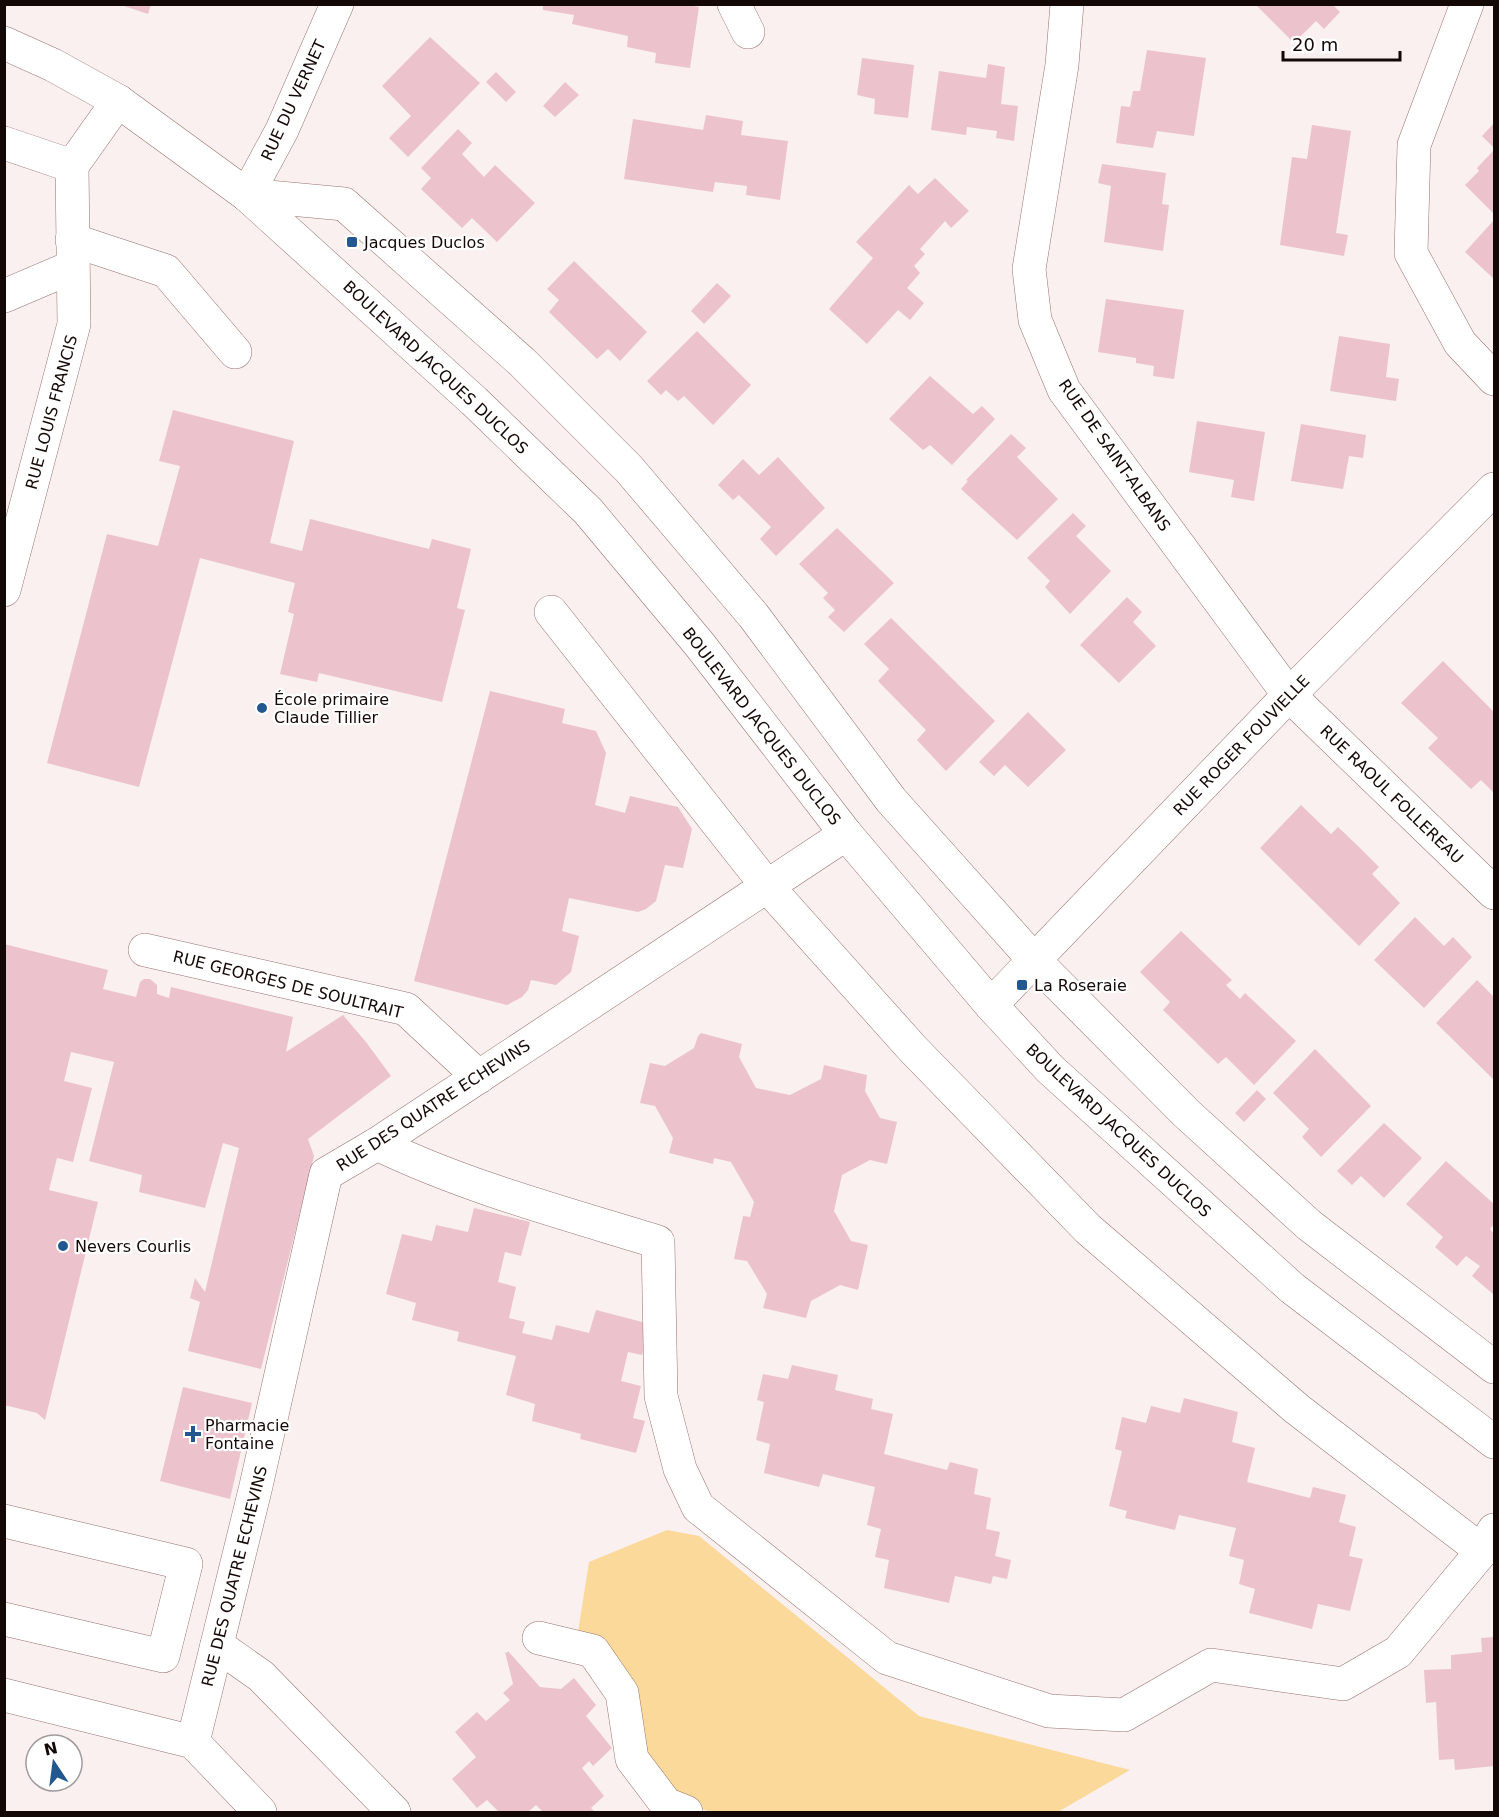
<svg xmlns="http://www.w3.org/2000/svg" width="1499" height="1817" font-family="'DejaVu Sans',sans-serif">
	<rect width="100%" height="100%" fill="#f9f0ef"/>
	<path fill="#fbd99a" d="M 667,1530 L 699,1536 L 919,1716 L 1130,1770 L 1058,1812 L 712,1812 L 695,1807 L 643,1766 L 577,1638 L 589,1562 Z"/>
	<g fill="#ecc3cd">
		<path d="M 118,4 L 151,4 L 148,14 Z"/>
		<path d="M 543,4 L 682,4 L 699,7 L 690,68 L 655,63 L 656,53 L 627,47 L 628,36 L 572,24 L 574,15 L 543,10 Z"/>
		<path d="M 1255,4 L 1332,4 L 1340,12 L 1324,29 L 1316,21 L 1294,43 Z"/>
		<path d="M 430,37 L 480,83 L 408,157 L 389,138 L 411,116 L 382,86 Z"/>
		<path d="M 1147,50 L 1206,58 L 1194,136 L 1157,131 L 1153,148 L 1116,143 L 1121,106 L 1130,107 L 1133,91 L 1140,91 Z"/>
		<path d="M 862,58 L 914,65 L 908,118 L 874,114 L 875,99 L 857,95 Z"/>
		<path d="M 988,64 L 1005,67 L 1001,104 L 1018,106 L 1014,141 L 996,138 L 997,131 L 967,127 L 966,135 L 931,130 L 939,71 L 986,78 Z"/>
		<path d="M 496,72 L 516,92 L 506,102 L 486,82 Z"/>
		<path d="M 565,82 L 579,95 L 555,117 L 543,106 Z"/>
		<path d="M 706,115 L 743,121 L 741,135 L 788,141 L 780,200 L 746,195 L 747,186 L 715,182 L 713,192 L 624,179 L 633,119 L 703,130 Z"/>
		<path d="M 1494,123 L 1494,148 L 1482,136 Z"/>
		<path d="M 1312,125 L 1351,131 L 1336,233 L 1348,235 L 1344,256 L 1280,245 L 1292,157 L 1307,159 Z"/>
		<path d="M 458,129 L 472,143 L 462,154 L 484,177 L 495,165 L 535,203 L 497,242 L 472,218 L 462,228 L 421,189 L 431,178 L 421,168 Z"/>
		<path d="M 1494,150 L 1494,214 L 1465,185 L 1479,171 L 1477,168 Z"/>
		<path d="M 1102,164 L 1166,173 L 1162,204 L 1169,205 L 1163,251 L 1104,242 L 1111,186 L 1098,183 Z"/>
		<path d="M 935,178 L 969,211 L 951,228 L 945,221 L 920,249 L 925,254 L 914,266 L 920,273 L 907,288 L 924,303 L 910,320 L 898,310 L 867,344 L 829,309 L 873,258 L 856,242 L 909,185 L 918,194 Z"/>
		<path d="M 1494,220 L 1494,279 L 1465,252 Z"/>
		<path d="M 574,261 L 647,332 L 620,361 L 608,349 L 597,359 L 549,312 L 559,300 L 547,289 Z"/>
		<path d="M 717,283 L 731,296 L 704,324 L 691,311 Z"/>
		<path d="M 1106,299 L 1184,310 L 1174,379 L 1153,376 L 1154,366 L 1136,363 L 1136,358 L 1098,352 Z"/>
		<path d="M 697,331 L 751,385 L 713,425 L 684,396 L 678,401 L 666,390 L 661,395 L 647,381 Z"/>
		<path d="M 1339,336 L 1390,344 L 1386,377 L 1399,379 L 1396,401 L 1330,391 Z"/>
		<path d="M 930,376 L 973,414 L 982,406 L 995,419 L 952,465 L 930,445 L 923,450 L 889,419 Z"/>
		<path d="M 173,410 L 294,441 L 270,543 L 302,551 L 310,519 L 429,549 L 432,539 L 471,549 L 457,608 L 465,610 L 442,702 L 319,673 L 317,682 L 280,674 L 294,614 L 288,612 L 295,583 L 200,558 L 139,787 L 47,763 L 107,534 L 158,546 L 180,466 L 159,461 Z"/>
		<path d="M 1197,421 L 1265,432 L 1254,501 L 1231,497 L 1234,480 L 1189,472 Z"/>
		<path d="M 1301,424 L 1366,435 L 1363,458 L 1349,456 L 1343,489 L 1291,481 Z"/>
		<path d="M 1011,434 L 1026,448 L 1017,457 L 1058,499 L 1017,540 L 961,489 L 968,481 L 966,480 Z"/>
		<path d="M 778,457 L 825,508 L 776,556 L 760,539 L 771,527 L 739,495 L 733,500 L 718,485 L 743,459 L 759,475 Z"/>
		<path d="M 1073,513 L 1086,526 L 1076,536 L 1111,571 L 1070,614 L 1045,587 L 1050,581 L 1027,558 Z"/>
		<path d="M 837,528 L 894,583 L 844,632 L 828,617 L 835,610 L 823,598 L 828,593 L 799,564 Z"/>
		<path d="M 1127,597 L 1142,612 L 1133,622 L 1156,646 L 1119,683 L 1080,645 Z"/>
		<path d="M 891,618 L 995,721 L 946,771 L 917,740 L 926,730 L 878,681 L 889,669 L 864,644 Z"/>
		<path d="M 1443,661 L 1494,712 L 1494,793 L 1481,780 L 1471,789 L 1428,748 L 1438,738 L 1401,703 Z"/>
		<path d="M 490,691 L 565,709 L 562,723 L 596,731 L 606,753 L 595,805 L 625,813 L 630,796 L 678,807 L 692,829 L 683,868 L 665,865 L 656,901 L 646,909 L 638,912 L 569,898 L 562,931 L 579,936 L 571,972 L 556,985 L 531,980 L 528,990 L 522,997 L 507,1005 L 414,981 Z"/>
		<path d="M 1028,712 L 1066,750 L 1028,787 L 1005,765 L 994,776 L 979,762 Z"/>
		<path d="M 1301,805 L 1331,834 L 1338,827 L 1359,847 L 1379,867 L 1372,874 L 1400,903 L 1359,946 L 1260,848 Z"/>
		<path d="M 1415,917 L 1444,946 L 1453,937 L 1472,957 L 1424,1008 L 1374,960 Z"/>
		<path d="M 1181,931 L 1232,980 L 1226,985 L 1240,999 L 1245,993 L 1296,1041 L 1254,1085 L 1226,1057 L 1218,1064 L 1163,1010 L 1170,1002 L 1140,972 Z"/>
		<path d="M 4,944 L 108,970 L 103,989 L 136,997 L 140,982 L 144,979 L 150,979 L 157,985 L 157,994 L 169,998 L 171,987 L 293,1017 L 286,1052 L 343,1015 L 366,1042 L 391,1076 L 308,1139 L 314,1156 L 261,1369 L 188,1351 L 200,1302 L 190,1298 L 195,1278 L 205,1292 L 239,1148 L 223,1143 L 205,1208 L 139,1192 L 142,1175 L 89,1161 L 114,1062 L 71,1052 L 64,1081 L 92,1088 L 73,1162 L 57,1158 L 49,1190 L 98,1202 L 45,1420 L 37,1413 L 4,1405 Z"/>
		<path d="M 1477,980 L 1494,997 L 1494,1080 L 1436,1023 Z"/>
		<path d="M 701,1033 L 742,1044 L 739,1057 L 756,1088 L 790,1095 L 821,1079 L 824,1065 L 867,1075 L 865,1091 L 880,1118 L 897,1122 L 887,1164 L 870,1160 L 842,1175 L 834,1211 L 851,1241 L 868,1245 L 858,1290 L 840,1285 L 811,1301 L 806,1318 L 763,1308 L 767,1294 L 747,1261 L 734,1259 L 743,1216 L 750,1217 L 754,1202 L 731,1162 L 714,1158 L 713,1164 L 669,1153 L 673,1138 L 655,1106 L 640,1103 L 650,1063 L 665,1066 L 694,1048 L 698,1036 Z"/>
		<path d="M 1315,1049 L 1371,1106 L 1321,1157 L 1302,1137 L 1309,1129 L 1273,1093 Z"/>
		<path d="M 1257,1090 L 1266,1099 L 1244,1122 L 1235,1113 Z"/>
		<path d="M 1384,1123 L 1422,1158 L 1384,1198 L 1361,1176 L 1352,1185 L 1337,1171 Z"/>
		<path d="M 1446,1161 L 1494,1204 L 1494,1224 L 1490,1229 L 1494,1234 L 1493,1294 L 1472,1276 L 1480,1266 L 1466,1256 L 1457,1266 L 1435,1247 L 1443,1237 L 1406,1204 Z"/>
		<path d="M 474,1208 L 530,1222 L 521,1256 L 505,1252 L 498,1282 L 516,1287 L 509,1318 L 525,1322 L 522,1333 L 552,1340 L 556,1325 L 589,1333 L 596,1310 L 650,1324 L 642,1355 L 628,1352 L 621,1381 L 641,1386 L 633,1418 L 645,1421 L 636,1453 L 580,1439 L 581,1434 L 532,1421 L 535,1404 L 506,1395 L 516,1356 L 457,1341 L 459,1332 L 412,1320 L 416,1303 L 386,1294 L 402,1234 L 432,1241 L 436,1225 L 468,1232 Z"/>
		<path d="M 792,1365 L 838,1375 L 835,1390 L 873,1399 L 871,1409 L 893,1414 L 884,1454 L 947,1470 L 950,1462 L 978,1469 L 974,1494 L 991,1498 L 986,1529 L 1000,1532 L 995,1556 L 1011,1560 L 1007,1579 L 993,1576 L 991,1584 L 955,1576 L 949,1603 L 884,1588 L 889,1560 L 875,1557 L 881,1529 L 867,1525 L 875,1487 L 823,1474 L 819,1487 L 764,1473 L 770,1444 L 756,1440 L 764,1402 L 757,1400 L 763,1374 L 788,1379 Z"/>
		<path d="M 183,1387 L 252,1403 L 230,1499 L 160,1481 Z"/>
		<path d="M 1184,1398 L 1238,1412 L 1232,1442 L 1255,1448 L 1247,1482 L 1310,1498 L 1313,1487 L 1346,1495 L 1339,1522 L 1356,1527 L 1349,1556 L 1363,1559 L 1350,1611 L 1318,1604 L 1312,1629 L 1249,1613 L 1255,1589 L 1239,1584 L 1244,1560 L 1229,1556 L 1236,1528 L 1179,1515 L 1175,1530 L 1125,1518 L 1127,1511 L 1109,1506 L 1122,1451 L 1115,1449 L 1122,1417 L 1146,1423 L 1151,1406 L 1180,1413 Z"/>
		<path d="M 1494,1637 L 1494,1766 L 1455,1770 L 1454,1759 L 1439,1760 L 1436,1702 L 1426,1703 L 1424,1670 L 1451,1669 L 1451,1655 L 1482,1652 L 1481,1638 Z"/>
		<path d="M 508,1651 L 540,1687 L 561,1689 L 574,1678 L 596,1705 L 586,1716 L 612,1748 L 593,1766 L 589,1761 L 582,1768 L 604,1796 L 591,1808 L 595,1812 L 543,1812 L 536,1805 L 528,1812 L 499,1812 L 487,1800 L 477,1808 L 452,1779 L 476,1757 L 455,1732 L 477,1712 L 486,1721 L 510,1700 L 503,1693 L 513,1684 L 505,1652 L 507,1653 Z"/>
	</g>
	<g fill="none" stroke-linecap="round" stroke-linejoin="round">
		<g stroke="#98736e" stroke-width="34">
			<g id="minor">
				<path d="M 734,4 L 748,32"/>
				<path d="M 1067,4 L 1062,65 L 1029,269 L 1035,320 L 1064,390 L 1289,695 L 1494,893"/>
				<path d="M 1467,4 L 1414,145 L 1411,253 L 1460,343 L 1494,379"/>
				<path d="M 4,43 L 53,65 L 118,101 L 247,195 L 474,401 L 588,511 L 700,645 L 846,834 L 991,1005 L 1050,1069 L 1292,1288 L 1494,1442"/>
				<path d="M 4,143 L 72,166"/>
				<path d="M 247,195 L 344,204 L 522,362 L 629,469 L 753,615 L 891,800 L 1034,960 L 1186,1113 L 1309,1225 L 1494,1367"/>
				<path d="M 247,195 L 282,130 L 337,4"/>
				<path d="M 72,240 L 166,271 L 235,352"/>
				<path d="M 4,296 L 72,267"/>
				<path d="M 4,590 L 74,324 L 72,166 L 118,101"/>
				<path d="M 551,612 L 767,886 L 912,1048 L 1088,1229 L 1297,1409 L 1482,1551"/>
				<path d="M 145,950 L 406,1009 L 479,1077"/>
				<path d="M 991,1005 L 1289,695 L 1494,489"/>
				<path d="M 377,1144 C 466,1187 564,1213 658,1242 L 661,1396 L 680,1469 L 698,1507 L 887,1658 L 1049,1711 L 1124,1715 L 1211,1665 L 1343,1684 L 1398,1652 L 1482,1551 L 1494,1530"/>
				<path d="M 4,1521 L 186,1564 L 163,1656 L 4,1619"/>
				<path d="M 539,1638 L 593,1651 L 622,1693 L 632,1759 L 666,1804 L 686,1812"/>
				<path d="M 217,1645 L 261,1676 L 394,1812"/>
				<path d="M 4,1695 L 193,1742 L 260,1812"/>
				<path d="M 193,1742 L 256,1486 L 326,1174 L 377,1144 L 846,834"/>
			</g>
		</g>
		<use href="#minor" stroke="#fff" stroke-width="33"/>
	</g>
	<g fill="#235790" stroke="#fff" stroke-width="2">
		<rect x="346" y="236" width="12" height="12" rx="3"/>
		<circle cx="262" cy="708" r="6"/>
		<rect x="1016" y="979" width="12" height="12" rx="3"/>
		<circle cx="63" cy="1246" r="6"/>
		<path d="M190 1425h6v6h6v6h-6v6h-6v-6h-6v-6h6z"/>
	</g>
	<g text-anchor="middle" stroke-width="4.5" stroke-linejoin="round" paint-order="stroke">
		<g font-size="16" fill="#140806" stroke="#fff">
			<text transform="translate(293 100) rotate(-65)" y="6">RUE DU VERNET</text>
			<text transform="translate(436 367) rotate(43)" y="6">BOULEVARD JACQUES DUCLOS</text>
			<text transform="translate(51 412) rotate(-75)" y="6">RUE LOUIS FRANCIS</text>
			<text transform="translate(1115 455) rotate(55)" y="6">RUE DE SAINT-ALBANS</text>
			<text transform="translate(762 726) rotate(52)" y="6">BOULEVARD JACQUES DUCLOS</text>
			<text transform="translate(1241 745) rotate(-46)" y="6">RUE ROGER FOUVIELLE</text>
			<text transform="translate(1392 794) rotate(44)" y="6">RUE RAOUL FOLLEREAU</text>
			<text transform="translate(288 984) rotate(14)" y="6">RUE GEORGES DE SOULTRAIT</text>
			<text transform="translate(433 1105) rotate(-33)" y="6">RUE DES QUATRE ECHEVINS</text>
			<text transform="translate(1119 1130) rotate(43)" y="6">BOULEVARD JACQUES DUCLOS</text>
			<text transform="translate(234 1576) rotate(-76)" y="6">RUE DES QUATRE ECHEVINS</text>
		</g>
		<g font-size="16" fill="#140806" stroke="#fff" text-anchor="start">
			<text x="364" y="248">Jacques Duclos</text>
			<text x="274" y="705">École primaire<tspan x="274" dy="18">Claude Tillier</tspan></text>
			<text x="1034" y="991">La Roseraie</text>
			<text x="75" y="1252">Nevers Courlis</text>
			<text x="205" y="1431">Pharmacie<tspan x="205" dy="18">Fontaine</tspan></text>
		</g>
	</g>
	<rect width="1499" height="1817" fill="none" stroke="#140806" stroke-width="12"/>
	<g transform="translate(54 1763) rotate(347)"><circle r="28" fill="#ffffff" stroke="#a19c9b" stroke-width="1.5"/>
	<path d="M0-4.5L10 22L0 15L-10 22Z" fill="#235790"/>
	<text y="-9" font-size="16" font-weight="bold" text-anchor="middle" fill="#140806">N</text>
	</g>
	<path d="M1283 51v9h117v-9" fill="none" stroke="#140806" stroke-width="3"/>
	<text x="1292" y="51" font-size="18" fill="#140806" stroke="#ffffff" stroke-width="4.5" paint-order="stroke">20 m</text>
</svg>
